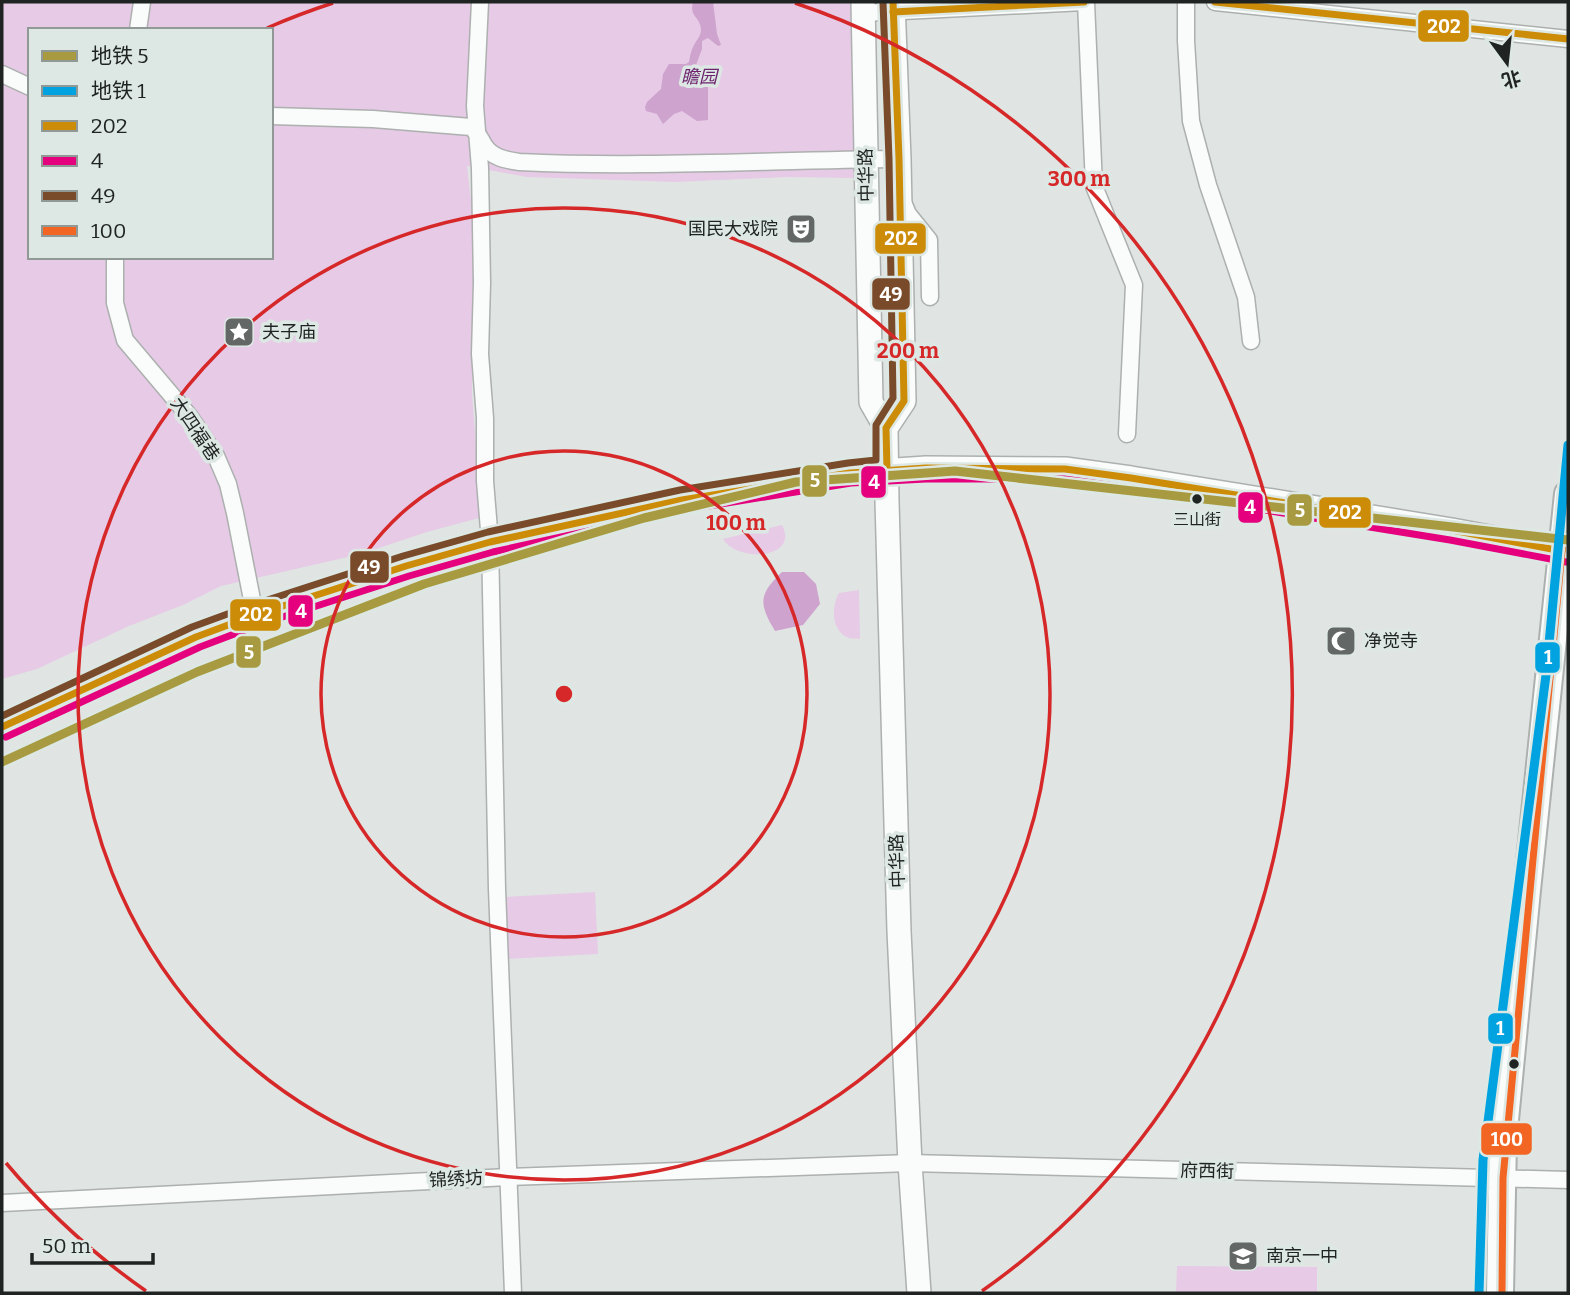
<svg xmlns="http://www.w3.org/2000/svg" width="1570" height="1295" font-family="Bitter,'Noto Sans SC',serif">
	<rect width="100%" height="100%" fill="#e0e5e3"/>
	<g fill="#e6cae6" fill-rule="evenodd">
		<path d="M 2,2 L 867,2 L 854,178 L 787,177 L 676,182 L 527,177 L 467,166 L 477,250 L 480,304 L 472,360 L 472,393 L 479,486 L 479,518 L 427,532 L 361,554 L 221,586 L 183,605 L 129,626 L 37,669 L 2,679 ZM 30,30 L 271,30 L 271,257 L 30,257 Z"/>
		<path d="M 782,525 C 800,559 737,563 723,539 Z"/>
		<path d="M 859,590 L 860,639 C 856,638 852,639 849,638 C 831,631 831,607 839,593 Z"/>
		<path d="M 595,892 L 598,954 L 508,959 L 504,897 Z"/>
		<path d="M 1177,1266 L 1317,1267 L 1317,1293 L 1176,1293 Z"/>
	</g>
	<g fill="#cea3ce">
		<path d="M 693,2 L 713,2 L 717,34 L 721,45 L 718,46 L 708,38 L 702,41 L 702,49 L 690,81 L 708,85 L 708,120 L 697,121 L 682,111 L 674,114 L 663,124 L 657,114 L 646,111 L 645,107 L 647,102 L 661,89 L 663,74 L 669,64 L 686,64 L 689,62 C 690,56 691,50 694,45 C 698,38 701,36 701,29 C 700,16 689,17 693,2 Z"/>
		<path d="M 782,572 L 804,572 L 816,584 L 820,604 L 803,625 L 775,631 C 758,603 759,594 782,572 Z"/>
	</g>
	<g fill="none" stroke-linecap="round" stroke-linejoin="round">
		<g stroke="#acb0ae" stroke-width="19">
			<g id="minor">
				<path d="M 480,2 L 475,106 L 480,168 L 482,283 L 480,354 L 485,418 L 485,481 L 490,542 L 497,889 L 513,1293"/>
				<path d="M 1086,2 L 1094,186 L 1134,285 L 1127,434"/>
				<path d="M 1186,2 L 1186,41 L 1191,121 L 1208,185 L 1246,297 L 1251,341"/>
				<path d="M 1215,2 L 1568,39"/>
				<path d="M 863,13 L 1084,2"/>
				<path d="M 138,30 L 142,2"/>
				<path d="M 2,74 L 30,87"/>
				<path d="M 271,116 L 373,119 L 471,127 C 478,133 480,138 484,145 C 492,158 506,160 519,162 C 645,168 772,160 899,159"/>
				<path d="M 903,202 L 908,214 L 929,240 L 930,297"/>
				<path d="M 115,257 L 115,303 L 125,340 L 190,417 L 216,456 L 228,484 L 235,513 L 255,615"/>
				<path d="M 2,1203 L 508,1177 L 910,1163 L 1568,1180"/>
			</g>
		</g>
		<g stroke="#acb0ae" stroke-width="26">
			<g id="secondary">
				<path d="M 863,2 L 871,402 L 886,428"/>
				<path d="M 893,2 L 899,159 L 904,401 L 886,428 L 887,501 L 899,931 L 910,1163 L 919,1293"/>
				<path d="M 2,727 L 196,637 L 255,615 L 406,566 L 490,542 L 682,500 L 850,473 L 926,468 L 1065,469 L 1131,478 L 1452,530 L 1568,552"/>
			</g>
		</g>
		<g stroke="#acb0ae" stroke-width="30">
			<path id="primary" d="M 1500,1293 L 1503,1141 L 1527,890 L 1568,494"/>
		</g>
		<use href="#minor" stroke="#fafbfb" stroke-width="16"/>
		<use href="#secondary" stroke="#fafbfb" stroke-width="23"/>
		<use href="#primary" stroke="#fafbfb" stroke-width="26"/>
		<g stroke="#dde8e4" stroke-width="12">
			<g id="bus-1">
				<path d="M 1215,2 L 1568,39"/>
				<path d="M 893,12 L 1084,2"/>
				<path d="M 887,470 L 886,428 L 904,401 L 899,159 L 893,2"/>
				<path d="M 2,727 L 196,637 L 255,615 L 406,566 L 490,542 L 682,500 L 850,473 L 926,468 L 1065,469 L 1131,478 L 1452,530 L 1562,551 L 1568,494"/>
			</g>
		</g>
		<g stroke="#dde8e4" stroke-width="12">
			<path id="bus-2" d="M 6,737 L 200,647 L 258,625 L 409,576 L 493,552 L 684,510 L 851,483 L 926,479 L 1064,479 L 1129,488 L 1450,540 L 1566,562"/>
		</g>
		<g stroke="#dde8e4" stroke-width="12">
			<path id="bus-3" d="M 2,716 L 192,627 L 252,605 L 403,556 L 488,532 L 680,490 L 848,463 L 876,460 L 876,425 L 893,398 L 889,159 L 883,2"/>
		</g>
		<g stroke="#dde8e4" stroke-width="12">
			<path id="bus-4" d="M 1502,1293 L 1503,1178 L 1562,551 L 1568,469"/>
		</g>
		<use href="#bus-1" stroke="#cc8c07" stroke-width="7"/>
		<use href="#bus-2" stroke="#e5007d" stroke-width="7"/>
		<use href="#bus-3" stroke="#7a4b2a" stroke-width="7"/>
		<use href="#bus-4" stroke="#f26522" stroke-width="7"/>
		<g stroke="#dde8e4" stroke-width="14">
			<path id="metro-1" d="M 2,762 L 197,672 L 424,584 L 644,518 L 796,482 L 955,471 L 1568,540"/>
		</g>
		<g stroke="#dde8e4" stroke-width="14">
			<path id="metro-2" d="M 1479,1293 L 1483,1160 L 1546,675 L 1568,445"/>
		</g>
		<use href="#metro-1" stroke="#a89a40" stroke-width="9"/>
		<use href="#metro-2" stroke="#00a2df" stroke-width="9"/>
	</g>
	<g fill="none" stroke="#d62828" stroke-width="3.5">
		<circle cx="564" cy="694" r="243"/>
		<circle cx="564" cy="694" r="486"/>
		<path d="M146 1291A729 729 0 0 1 6 1163M267 28A729 729 0 0 1 333 3M795 3A729 729 0 0 1 982 1291"/>
	</g>
	<defs>
		<g id="theatre-square" transform="scale(1.575)"><rect x="-9" y="-9" width="18" height="18" rx="4" fill="#636765" stroke="#dde8e4"/><path d="M-5-5.5Q0-4 5-5.5V0Q5 5 0 6Q-5 5-5 0ZM-3.3-2.5H-1v1.5H-3.3ZM1-2.5H3.3v1.5H1ZM-2.8 1Q0 5.5 2.8 1Z" fill="#fff"/></g>
		<g id="sight-square" transform="scale(1.575)"><rect x="-9" y="-9" width="18" height="18" rx="4" fill="#636765" stroke="#dde8e4"/><path d="M0-6L1.8-2.2L6-1.7L2.9 1.2L3.7 5.4L0 3.3L-3.7 5.4L-2.9 1.2L-6-1.7L-1.8-2.2Z" fill="#fff"/></g>
		<g id="mosque-square" transform="scale(1.575)"><rect x="-9" y="-9" width="18" height="18" rx="4" fill="#636765" stroke="#dde8e4"/><path d="M3.5-4.9A6 6 0 1 0 3.5 4.9A5 5 0 1 1 3.5-4.9Z" fill="#fff"/></g>
		<g id="school-square" transform="scale(1.575)"><rect x="-9" y="-9" width="18" height="18" rx="4" fill="#636765" stroke="#dde8e4"/><path d="M0-5L7-2L0 1L-7-2ZM-4 1L0 2.5L4 1V4Q0 6-4 4Z" fill="#fff"/></g>
	</defs>
	<g fill-rule="evenodd">
		<use href="#theatre-square" x="801" y="229"/>
		<use href="#sight-square" x="239" y="332"/>
		<use href="#mosque-square" x="1341" y="641"/>
		<use href="#school-square" x="1243" y="1256"/>
	</g>
	<g fill="#1f2321" stroke="#dde8e4" stroke-width="2.5">
		<circle cx="1197" cy="499" r="6"/>
		<circle cx="1514" cy="1064" r="6"/>
	</g>
	<g text-anchor="middle" stroke-width="7" stroke-linejoin="round" paint-order="stroke">
		<g font-size="16" fill="#1f2321" stroke="#dde8e4">
			<text x="1197" y="525">三山街</text>
		</g>
		<g font-size="18" font-style="italic" fill="#6e226e" stroke="#dde8e4">
			<text x="699" y="83">瞻园</text>
		</g>
		<g font-size="18" fill="#1f2321" stroke="#dde8e4">
			<text transform="translate(866 175) rotate(-91)" y="6">中华路</text>
			<text transform="translate(195 429) rotate(56)" y="6">大四福巷</text>
			<text transform="translate(897 861) rotate(-92)" y="6">中华路</text>
			<text transform="translate(1207 1171) rotate(1)" y="6">府西街</text>
			<text transform="translate(456 1179) rotate(-3)" y="6">锦绣坊</text>
		</g>
		<g font-size="18" fill="#1f2321" stroke="#dde8e4" text-anchor="start">
			<text x="778" y="235" text-anchor="end">国民大戏院</text>
			<text x="262" y="338">夫子庙</text>
			<text x="1364" y="647">净觉寺</text>
			<text x="1266" y="1262">南京一中</text>
		</g>
	</g>
	<circle cx="564" cy="694" r="10" fill="#d62828" stroke="#dde8e4" stroke-width="3.5"/>
	<g font-size="21" text-anchor="middle" font-weight="bold" fill="#d62828" stroke="#dde8e4" stroke-width="7" stroke-linejoin="round" paint-order="stroke">
		<text x="1079" y="186">300 m</text>
		<text x="908" y="358">200 m</text>
		<text x="736" y="530">100 m</text>
	</g>
	<g stroke="#dde8e4" stroke-width="2.5">
		<rect x="1417" y="9" width="53" height="34" rx="7" fill="#cc8c07"/>
		<rect x="874" y="222" width="53" height="33" rx="7" fill="#cc8c07"/>
		<rect x="871" y="277" width="40" height="34" rx="7" fill="#7a4b2a"/>
		<rect x="801" y="464" width="27" height="34" rx="7" fill="#a89a40"/>
		<rect x="860" y="465" width="27" height="34" rx="7" fill="#e5007d"/>
		<rect x="1237" y="491" width="27" height="33" rx="7" fill="#e5007d"/>
		<rect x="1286" y="493" width="27" height="34" rx="7" fill="#a89a40"/>
		<rect x="1318" y="496" width="54" height="33" rx="7" fill="#cc8c07"/>
		<rect x="349" y="550" width="41" height="34" rx="7" fill="#7a4b2a"/>
		<rect x="287" y="594" width="27" height="34" rx="7" fill="#e5007d"/>
		<rect x="229" y="598" width="53" height="34" rx="7" fill="#cc8c07"/>
		<rect x="235" y="635" width="27" height="34" rx="7" fill="#a89a40"/>
		<rect x="1534" y="641" width="27" height="33" rx="7" fill="#00a2df"/>
		<rect x="1487" y="1012" width="27" height="33" rx="7" fill="#00a2df"/>
		<rect x="1480" y="1122" width="53" height="34" rx="7" fill="#f26522"/>
	</g>
	<g font-size="19" text-anchor="middle" font-weight="bold" fill="#fff">
		<text x="1444" y="33">202</text>
		<text x="901" y="245">202</text>
		<text x="891" y="301">49</text>
		<text x="815" y="487">5</text>
		<text x="874" y="489">4</text>
		<text x="1250" y="514">4</text>
		<text x="1300" y="517">5</text>
		<text x="1345" y="519">202</text>
		<text x="369" y="574">49</text>
		<text x="301" y="618">4</text>
		<text x="256" y="621">202</text>
		<text x="249" y="659">5</text>
		<text x="1548" y="664">1</text>
		<text x="1500" y="1035">1</text>
		<text x="1507" y="1146">100</text>
	</g>
	<rect width="1570" height="1295" fill="none" stroke="#1f2321" stroke-width="7"/>
	<rect x="28" y="28" width="245" height="231" fill="#dde8e4" stroke="#919996" stroke-width="2"/>
	<rect x="42" y="51" width="35" height="10" fill="#a89a40" stroke="#919996" stroke-width="2"/>
	<text x="91" y="63" font-size="21" fill="#1f2321">地铁 5</text>
	<rect x="42" y="86" width="35" height="10" fill="#00a2df" stroke="#919996" stroke-width="2"/>
	<text x="91" y="98" font-size="21" fill="#1f2321">地铁 1</text>
	<rect x="42" y="121" width="35" height="10" fill="#cc8c07" stroke="#919996" stroke-width="2"/>
	<text x="91" y="133" font-size="21" fill="#1f2321">202</text>
	<rect x="42" y="156" width="35" height="10" fill="#e5007d" stroke="#919996" stroke-width="2"/>
	<text x="91" y="168" font-size="21" fill="#1f2321">4</text>
	<rect x="42" y="191" width="35" height="10" fill="#7a4b2a" stroke="#919996" stroke-width="2"/>
	<text x="91" y="203" font-size="21" fill="#1f2321">49</text>
	<rect x="42" y="226" width="35" height="10" fill="#f26522" stroke="#919996" stroke-width="2"/>
	<text x="91" y="238" font-size="21" fill="#1f2321">100</text>
	<g transform="translate(1507 63) rotate(165)" stroke="#dde8e4" stroke-width="5" paint-order="stroke">
	<path d="M0-5L12 26L0 18L-12 26Z" fill="#1f2321"/>
	<text y="-10" font-size="19" font-weight="bold" text-anchor="middle" fill="#1f2321">北</text>
	</g>
	<path d="M32 1253v10h121v-10" fill="none" stroke="#1f2321" stroke-width="3.5"/>
	<text x="42" y="1253" font-size="21" fill="#1f2321" stroke="#dde8e4" stroke-width="5" paint-order="stroke">50 m</text>
</svg>
